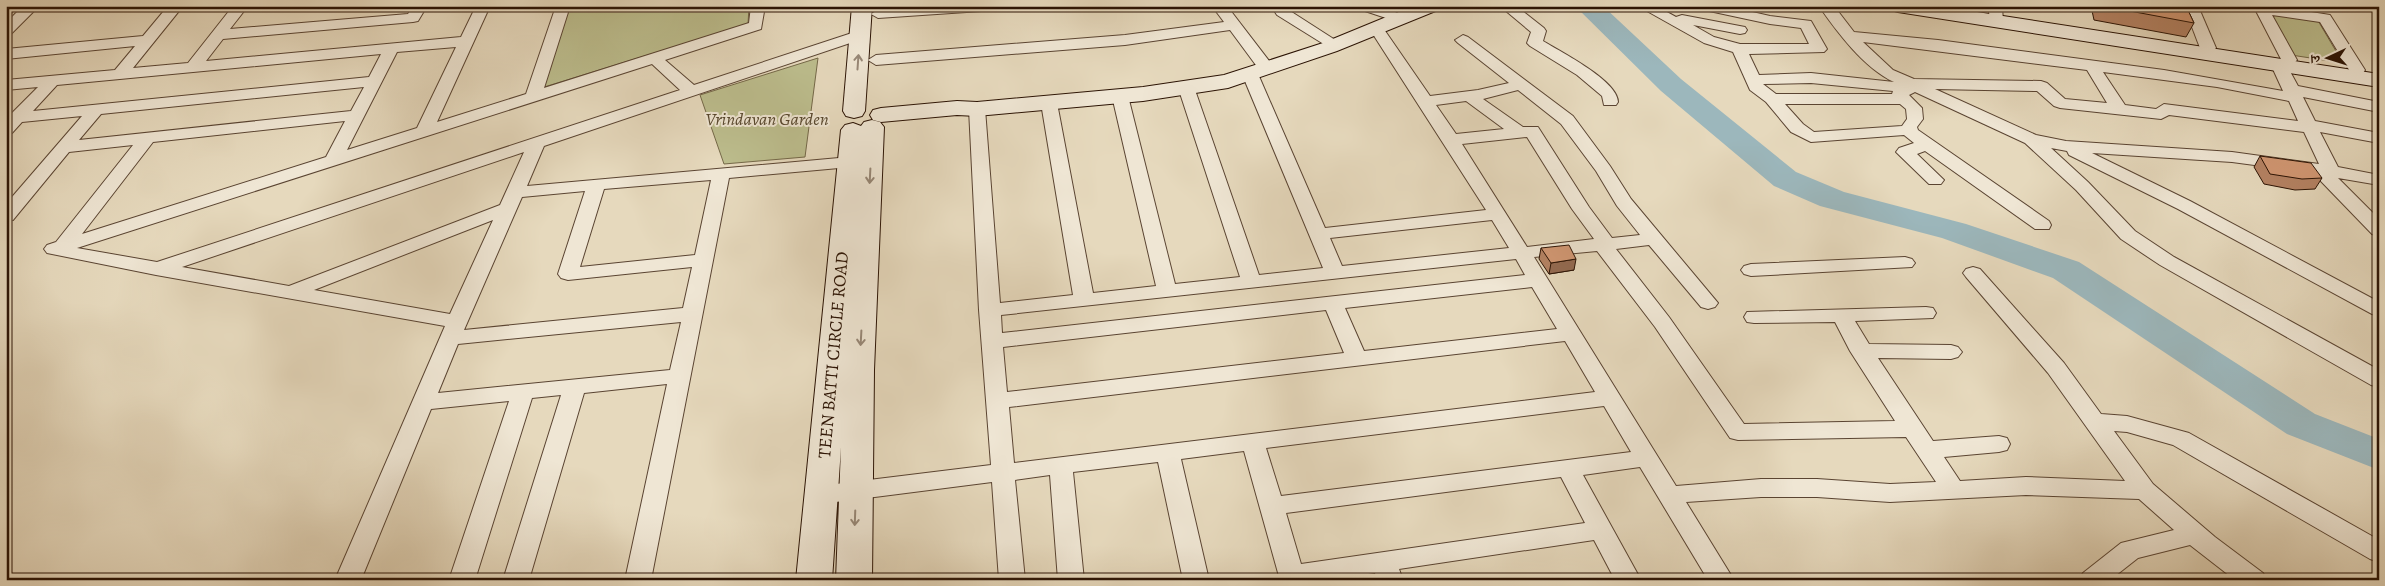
<svg xmlns="http://www.w3.org/2000/svg" width="2385" height="586" font-family="Alegreya,'Noto Serif Devanagari',serif">
	<rect width="100%" height="100%" fill="#e6d9bd"/>
	<filter id="stains"><feTurbulence type="fractalNoise" baseFrequency=".004" numOctaves="4"/><feColorMatrix values="0 0 0 0 .2 0 0 0 0 .09 0 0 0 0 .02 0 0 0 .5 -.17"/></filter>
	<radialGradient id="worn" r=".72"><stop offset=".6" stop-color="#630" stop-opacity="0"/><stop offset="1" stop-color="#630" stop-opacity=".3"/></radialGradient>
	<g fill="#bcbd8d" stroke="#746848">
		<path d="M 569,6 L 749,6 L 748,24 L 541,88 Z"/>
		<path d="M 2268,12 L 2317,19 L 2343,63 L 2291,55 Z"/>
		<path d="M 818,58 L 805,157 L 724,164 L 700,95 Z"/>
	</g>
	<g fill="none" stroke-linecap="round" stroke-linejoin="round">
		<path fill="#9cb7bc" fill-rule="evenodd" d="M 1575,6 L 1603,6 L 1681,79 L 1796,172 L 1844,192 L 1966,224 L 2079,262 L 2315,414 L 2379,439 L 2379,470 L 2287,434 L 2053,278 L 1942,238 L 1820,206 L 1774,186 L 1661,91 Z"/>
		<g stroke="#5a4432" stroke-width="2">
			<g id="street">
				<path d="M 23,6 L 39,6 L 11,34 L 6,35 L 6,23 Z"/>
				<path d="M 168,6 L 183,6 L 133,68 L 188,63 L 233,6 L 248,6 L 230,29 L 408,14 L 413,6 L 427,6 L 418,21 L 413,22 L 223,39 L 206,61 L 461,37 L 476,6 L 490,6 L 437,122 L 526,94 L 556,6 L 570,6 L 544,88 L 749,23 L 751,6 L 765,6 L 761,29 L 665,60 L 694,85 L 855,32 L 865,32 L 867,35 L 865,38 L 544,146 L 527,186 L 850,157 L 856,158 L 859,162 L 856,166 L 850,167 L 729,178 L 651,580 L 625,580 L 667,384 L 584,393 L 529,580 L 503,580 L 561,395 L 532,398 L 475,580 L 449,580 L 509,401 L 431,409 L 361,580 L 335,580 L 445,326 L 156,275 L 47,253 L 44,249 L 47,245 L 56,242 L 133,145 L 69,152 L 13,220 L 6,221 L 6,204 L 82,116 L 22,122 L 12,133 L 6,134 L 6,119 L 38,87 L 6,90 L 6,80 L 115,70 L 135,46 L 6,59 L 6,49 L 143,36 ZM 456,47 L 417,128 L 347,150 L 397,52 ZM 381,54 L 369,77 L 33,111 L 57,85 ZM 652,64 L 680,90 L 157,262 L 77,248 ZM 364,87 L 351,111 L 79,140 L 101,114 ZM 345,121 L 326,157 L 82,234 L 153,142 ZM 524,152 L 500,205 L 289,286 L 182,267 ZM 711,180 L 695,255 L 580,267 L 604,189 ZM 585,191 L 558,274 L 561,278 L 568,280 L 692,267 L 683,308 L 464,330 L 522,197 ZM 493,220 L 450,314 L 314,290 ZM 681,322 L 670,370 L 438,393 L 458,344 Z"/>
				<path d="M 928,6 L 1003,6 L 996,10 L 878,18 L 871,14 L 878,10 Z"/>
				<path d="M 1212,6 L 1227,6 L 1273,66 L 1275,69 L 1273,72 L 1261,72 L 1230,30 L 1125,45 L 876,65 L 868,60 L 876,55 L 1125,35 L 1224,22 Z"/>
				<path d="M 1357,6 L 1379,6 L 1406,16 L 1408,19 L 1401,23 L 1359,9 Z"/>
				<path d="M 1500,6 L 1516,6 L 1544,28 L 1546,31 L 1543,41 C 1561,52 1618,81 1618,102 L 1616,105 L 1604,105 L 1602,96 L 1577,75 L 1530,46 L 1527,43 L 1531,32 Z"/>
				<path d="M 1638,6 L 1656,6 L 1676,17 L 1682,15 L 1745,27 L 1747,30 L 1745,33 L 1740,34 L 1693,25 L 1714,37 L 1740,44 L 1809,44 L 1801,28 L 1770,24 L 1700,9 L 1698,6 L 1726,6 L 1770,16 L 1811,21 L 1827,49 L 1824,52 L 1749,54 L 1759,75 L 1811,73 L 1894,82 C 1864,68 1837,32 1819,6 L 1834,6 L 1854,32 L 1938,40 L 2164,70 L 2283,91 L 2272,67 L 2274,64 L 2283,63 L 2255,9 L 2257,6 L 2273,6 L 2330,15 L 2365,70 L 2363,73 L 2351,73 L 2320,22 L 2272,15 L 2297,60 L 2294,63 L 2286,64 L 2298,86 L 2379,102 L 2379,112 L 2303,97 L 2315,121 L 2379,133 L 2379,143 L 2320,132 L 2338,167 L 2379,175 L 2379,185 L 2338,178 L 2379,219 L 2379,236 L 2372,234 L 2313,173 L 2232,162 L 2092,153 L 2190,201 L 2379,302 L 2379,316 L 2372,314 L 2178,209 L 2069,155 L 2067,151 L 2051,148 L 2088,182 L 2135,231 L 2174,257 L 2379,370 L 2379,387 L 2371,385 L 2160,265 L 2121,239 L 2076,190 L 2025,143 L 1915,92 L 1909,95 L 1922,108 L 1923,119 L 1917,127 L 1918,130 L 2049,221 L 2051,225 L 2049,229 L 2035,229 L 1925,151 L 1917,154 L 1944,180 L 1941,184 L 1929,184 L 1896,152 L 1899,148 L 1914,143 L 1904,135 L 1811,142 L 1791,132 L 1766,102 L 1750,90 L 1733,52 L 1704,43 ZM 1863,42 L 2087,70 L 2107,103 L 2065,99 L 2047,83 L 2041,81 L 1914,79 L 1893,70 ZM 2103,72 L 2217,87 L 2289,101 L 2298,121 L 2164,104 L 2156,109 L 2125,105 ZM 1811,83 L 1893,91 L 1892,94 L 1776,94 L 1763,84 ZM 1935,89 L 2037,91 L 2054,106 L 2060,108 L 2161,119 L 2169,115 L 2304,132 L 2319,164 L 2232,152 L 2066,141 L 2036,135 ZM 1785,104 L 1900,104 L 1906,109 L 1907,119 L 1902,126 L 1814,132 L 1803,124 Z"/>
				<path d="M 1988,6 L 2002,6 L 2003,22 L 2001,25 L 1991,25 Z"/>
				<path d="M 2184,6 L 2198,6 L 2216,48 L 2213,51 L 2203,51 L 2200,48 Z"/>
				<path d="M 1282,8 L 1287,9 L 1343,45 L 1335,50 L 1330,48 L 1277,15 L 1275,12 L 1277,9 Z"/>
				<path d="M 1376,24 L 1381,25 L 1430,96 L 1478,90 L 1509,83 L 1458,43 L 1455,40 L 1463,35 L 1468,37 L 1573,116 L 1610,166 L 1631,199 L 1718,303 L 1715,307 L 1708,309 L 1701,307 L 1649,245 L 1616,249 L 1669,317 L 1744,424 L 1895,421 L 1850,351 L 1835,322 L 1754,323 L 1747,322 L 1744,317 L 1747,312 L 1926,307 L 1933,308 L 1936,313 L 1933,318 L 1855,321 L 1869,344 L 1951,345 L 1958,347 L 1962,352 L 1958,357 L 1951,359 L 1878,358 L 1933,441 L 1999,436 L 2007,438 L 2010,444 L 2007,450 L 1999,452 L 1944,457 L 1960,481 L 2026,477 L 2125,481 L 2048,373 L 1966,277 L 1963,273 L 1966,269 L 1973,267 L 1980,269 L 2064,363 L 2101,414 L 2127,416 L 2189,433 L 2379,540 L 2379,562 L 2370,559 L 2173,445 L 2127,432 L 2114,431 L 2153,484 L 2215,537 L 2263,573 L 2267,580 L 2235,580 L 2190,545 L 2138,558 L 2110,580 L 2079,580 L 2083,573 L 2121,543 L 2174,530 L 2139,499 L 2026,495 L 1890,502 L 1817,497 L 1761,497 L 1686,502 L 1734,580 L 1708,580 L 1640,467 L 1583,475 L 1641,580 L 1615,580 L 1594,540 L 1399,569 L 1403,580 L 1377,580 L 1375,573 L 1327,580 L 1280,580 L 1244,451 L 1181,459 L 1209,580 L 1183,580 L 1158,462 L 1073,472 L 1084,580 L 1058,580 L 1050,475 L 1015,480 L 1025,580 L 999,580 L 992,482 L 820,504 L 812,501 L 808,495 L 812,489 L 820,486 L 991,465 L 979,310 L 969,109 L 971,106 L 983,106 L 985,109 L 1000,303 L 1073,295 L 1041,103 L 1043,100 L 1055,100 L 1057,103 L 1093,293 L 1156,286 L 1112,96 L 1114,93 L 1126,93 L 1128,96 L 1175,284 L 1240,277 L 1178,87 L 1180,84 L 1192,84 L 1194,87 L 1259,275 L 1323,268 L 1242,74 L 1244,71 L 1256,71 L 1258,74 L 1325,228 L 1486,210 L 1369,28 ZM 1518,90 L 1561,124 L 1596,171 L 1617,206 L 1640,235 L 1612,238 L 1589,207 L 1538,127 L 1523,127 L 1483,99 ZM 1466,101 L 1504,129 L 1456,134 L 1436,105 ZM 1527,137 L 1572,209 L 1594,239 L 1527,247 L 1462,144 ZM 1492,220 L 1509,248 L 1342,266 L 1330,238 ZM 1597,251 L 1655,327 L 1730,438 L 1738,440 L 1906,437 L 1936,482 L 1890,484 L 1817,479 L 1761,479 L 1676,486 L 1534,257 ZM 1516,259 L 1525,275 L 1002,333 L 1001,315 ZM 1532,287 L 1557,329 L 1364,351 L 1345,308 ZM 1326,310 L 1344,353 L 1007,392 L 1003,347 ZM 1565,341 L 1595,392 L 1014,463 L 1009,407 ZM 1604,406 L 1631,452 L 1281,496 L 1266,448 ZM 1561,477 L 1585,523 L 1301,564 L 1286,513 Z"/>
				<path d="M 1905,257 L 1912,259 L 1915,263 L 1912,267 L 1751,276 L 1744,274 L 1741,270 L 1744,266 L 1751,264 Z"/>
			</g>
		</g>
		<g stroke="#2b1304" stroke-width="2">
			<g id="secondary">
				<path d="M 852,6 L 872,6 L 865,111 L 862,116 L 854,118 L 846,116 L 843,111 Z"/>
				<path d="M 1413,6 L 1441,6 L 1438,10 L 1337,51 L 1228,88 L 1143,101 L 977,116 L 957,115 L 881,122 L 873,120 L 870,115 L 873,110 L 881,108 L 957,101 L 977,102 L 1143,87 L 1224,75 L 1323,43 Z"/>
				<path d="M 1888,6 L 1938,6 L 2379,74 L 2379,87 L 1898,12 L 1891,10 Z"/>
				<path d="M 872,120 L 880,122 L 884,127 L 874,370 L 872,580 L 836,580 L 841,447 L 832,580 L 796,580 L 841,130 L 845,125 L 853,123 L 861,126 L 864,122 Z"/>
			</g>
		</g>
		<use href="#street" fill="#efe6d4" fill-rule="evenodd"/>
		<use href="#secondary" fill="#efe6d4" fill-rule="evenodd"/>
	</g>
	<g fill="#b58364" stroke="#2b1304">
		<path d="M 2091,6 L 2186,6 L 2194,23 L 2186,37 L 2094,20 Z"/>
		<path d="M 2260,156 L 2322,178 L 2315,189 L 2295,190 L 2264,184 L 2254,167 Z"/>
		<path d="M 1541,248 L 1574,270 L 1549,274 L 1539,259 Z"/>
	</g>
	<path fill="#936a51" stroke="#2b1304" d="M 1576,259 L 1574,270 L 1549,274 L 1551,263 Z"/>
	<g fill="#d29874" stroke="#2b1304">
		<path d="M 2103,6 L 2186,6 L 2194,23 Z"/>
		<path d="M 2260,156 L 2311,163 L 2322,178 L 2302,179 L 2270,174 Z"/>
		<path d="M 1569,245 L 1576,259 L 1551,263 L 1541,248 Z"/>
	</g>
	<defs><path id="oneway-shaft" d="M-6 0H5M1.5-3L5.5 0L1.5 3" fill="none" stroke-width="1.6" stroke-linecap="round" stroke-linejoin="round" transform="scale(1.25)"/></defs>
	<g stroke="#978776">
		<use href="#oneway-shaft" transform="translate(858 62) rotate(-86)"/>
		<use href="#oneway-shaft" transform="translate(870 176) rotate(93)"/>
		<use href="#oneway-shaft" transform="translate(861 338) rotate(93)"/>
		<use href="#oneway-shaft" transform="translate(855 518) rotate(92)"/>
	</g>
	<g text-anchor="middle" stroke-width="4" stroke-linejoin="round" paint-order="stroke">
		<g font-size="18" font-style="italic" fill="#56462d" stroke="#efe6d4">
			<text x="767" y="125">Vrindavan Garden</text>
		</g>
		<g font-size="18" fill="#2b1304" stroke="#efe6d4">
			<text transform="translate(833 355) rotate(-85)" y="6">TEEN BATTI CIRCLE ROAD</text>
		</g>
	</g>
	<rect width="2385" height="586" fill="none" stroke="#e6d9bd" stroke-width="25"/>
	<rect x="8" y="8" width="2370" height="571" fill="none" stroke="#2b1304" stroke-width="2.5"/>
	<rect x="12" y="12" width="2360" height="561" fill="none" stroke="#2b1304"/>
	<g transform="translate(2328 58) rotate(266)" stroke="#efe6d4" stroke-width="4" paint-order="stroke">
	<path d="M0-4L9 19L0 12L-9 19Z" fill="#2b1304"/>
	<text y="-8" font-size="14" font-weight="bold" text-anchor="middle" fill="#2b1304">उ</text>
	</g>
	<rect width="100%" height="100%" filter="url(#stains)"/>
	<rect width="100%" height="100%" fill="url(#worn)"/>
</svg>
